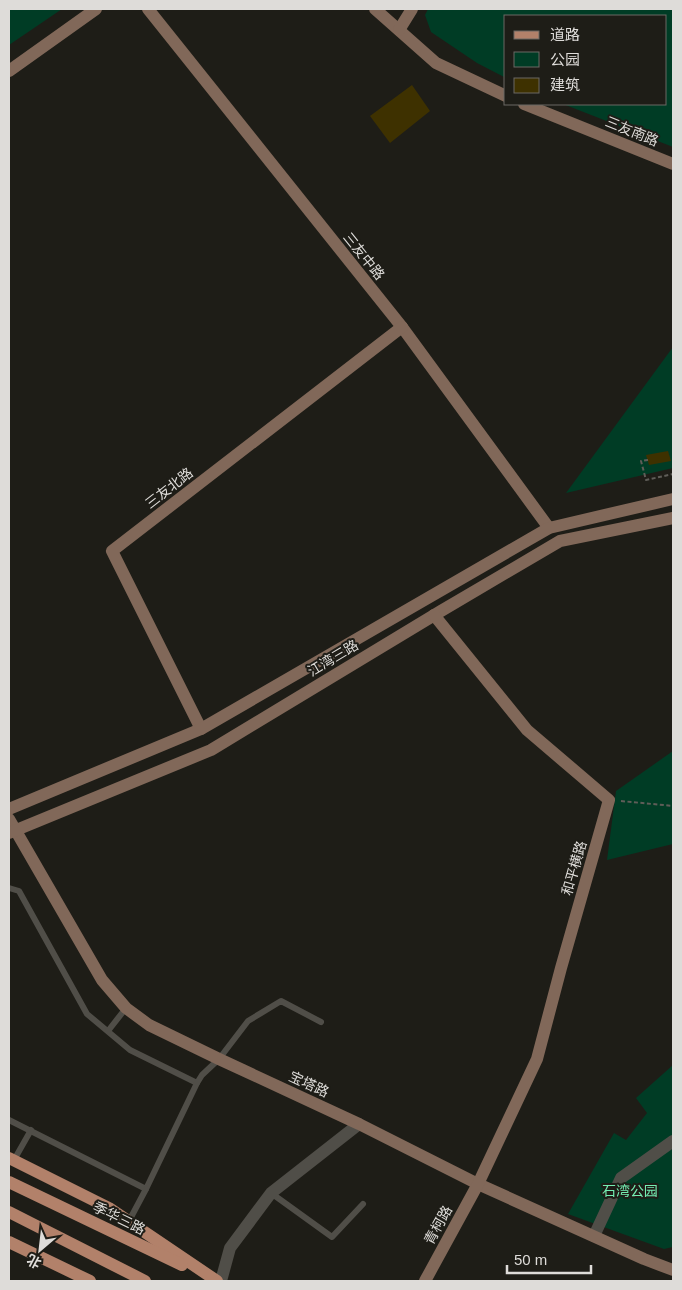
<svg xmlns="http://www.w3.org/2000/svg" width="682" height="1290" font-family="Arial,'Noto Sans SC',sans-serif">
	<rect width="100%" height="100%" fill="#1e1d17"/>
	<g fill="#003c25">
		<path d="M 9,9 L 62,9 L 9,45 Z"/>
		<path d="M 428,9 L 673,9 L 673,147 L 563,104 L 666,104 L 666,16 L 506,16 L 506,78 L 477,63 L 431,32 L 425,15 Z"/>
		<path d="M 673,347 L 673,468 L 566,493 Z"/>
		<path d="M 673,751 L 673,844 L 607,860 L 616,791 Z"/>
		<path d="M 673,1065 L 673,1247 L 664,1249 L 568,1214 L 614,1133 L 626,1140 L 647,1113 L 636,1098 Z"/>
	</g>
	<g fill="#3e3100">
		<path d="M 412,85 L 430,111 L 390,143 L 370,116 Z"/>
		<path d="M 668,451 L 671,461 L 649,465 L 646,455 Z"/>
	</g>
	<g fill="none" stroke-linecap="round" stroke-linejoin="round">
		<g stroke="#5f5d58" stroke-width="2" stroke-dasharray="4 2.5" stroke-linecap="butt">
			<path d="M 648,460 L 641,461 L 646,480 L 673,474"/>
			<path d="M 621,801 L 673,806"/>
		</g>
		<g stroke="#504e48" stroke-width="6">
			<path d="M 9,888 L 19,891 L 87,1014 L 130,1050 L 197,1083"/>
			<path d="M 108,1031 L 126,1008"/>
			<path d="M 9,1120 L 146,1189 L 197,1083 L 202,1075 L 219,1059 L 248,1021 L 281,1001 L 321,1022"/>
			<path d="M 14,1160 L 31,1130"/>
			<path d="M 271,1193 L 332,1237 L 363,1204"/>
			<path d="M 129,1221 L 146,1189"/>
		</g>
		<g stroke="#504e48" stroke-width="12">
			<path d="M 594,1236 L 621,1178 L 673,1141"/>
			<path d="M 221,1281 L 230,1248 L 271,1193 L 359,1124"/>
		</g>
		<g stroke="#816859" stroke-width="12">
			<path d="M 148,9 L 402,327 L 549,528"/>
			<path d="M 375,9 L 436,63 L 506,96"/>
			<path d="M 399,30 L 412,9"/>
			<path d="M 9,71 L 96,9"/>
			<path d="M 524,104 L 673,164"/>
			<path d="M 201,729 L 112,551 L 402,327"/>
			<path d="M 9,809 L 201,729 L 549,528 L 673,499"/>
			<path d="M 9,819 L 102,980 L 126,1008 L 149,1025 L 219,1059 L 359,1124 L 478,1184 L 644,1259 L 673,1270"/>
			<path d="M 9,833 L 211,750 L 441,611 L 560,541 L 673,518"/>
			<path d="M 425,1281 L 478,1184 L 537,1059 L 561,968 L 609,800 L 527,730 L 434,615"/>
		</g>
		<g stroke="#b2816a" stroke-width="12">
			<path d="M 9,1158 L 109,1208 L 217,1281"/>
			<path d="M 9,1182 L 182,1265"/>
			<path d="M 9,1212 L 145,1281"/>
			<path d="M 9,1242 L 90,1281"/>
		</g>
	</g>
	<g text-anchor="middle" stroke-width="4" stroke-linejoin="round" paint-order="stroke">
		<g font-size="14" fill="#dedcd9" stroke="#1e1d17">
			<text transform="translate(632 131) rotate(22)" y="5">三友南路</text>
			<text transform="translate(364 256) rotate(51)" y="5">三友中路</text>
			<text transform="translate(169 488) rotate(-38)" y="5">三友北路</text>
			<text transform="translate(333 658) rotate(-31)" y="5">江湾三路</text>
			<text transform="translate(574 868) rotate(-74)" y="5">和平横路</text>
			<text transform="translate(309 1084) rotate(25)" y="5">宝塔路</text>
			<text transform="translate(119 1218) rotate(26)" y="5">季华三路</text>
			<text transform="translate(438 1225) rotate(-61)" y="5">青柯路</text>
		</g>
		<g font-size="14" fill="#74edb2" stroke="#1e1d17">
			<text x="630" y="1196">石湾公园</text>
		</g>
	</g>
	<rect width="682" height="1290" fill="none" stroke="#dedcd9" stroke-width="20"/>
	<rect x="504" y="15" width="162" height="90" fill="#1e1d17" stroke="#6b6965"/>
	<rect x="514" y="31" width="25" height="8" fill="#b2816a" stroke="#6b6965"/>
	<text x="550" y="40" font-size="15" fill="#dedcd9">道路</text>
	<rect x="514" y="52" width="25" height="15" fill="#003c25" stroke="#6b6965"/>
	<text x="550" y="65" font-size="15" fill="#dedcd9">公园</text>
	<rect x="514" y="78" width="25" height="15" fill="#3e3100" stroke="#6b6965"/>
	<text x="550" y="90" font-size="15" fill="#dedcd9">建筑</text>
	<g transform="translate(40 1250) rotate(208)" stroke="#1e1d17" stroke-width="4" paint-order="stroke">
	<path d="M0-4L9 19L0 12L-9 19Z" fill="#dedcd9"/>
	<text y="-8" font-size="14" font-weight="bold" text-anchor="middle" fill="#dedcd9">北</text>
	</g>
	<path d="M507 1265v8h84v-8" fill="none" stroke="#dedcd9" stroke-width="2.5"/>
	<text x="514" y="1265" font-size="15" fill="#dedcd9" stroke="#1e1d17" stroke-width="4" paint-order="stroke">50 m</text>
</svg>
